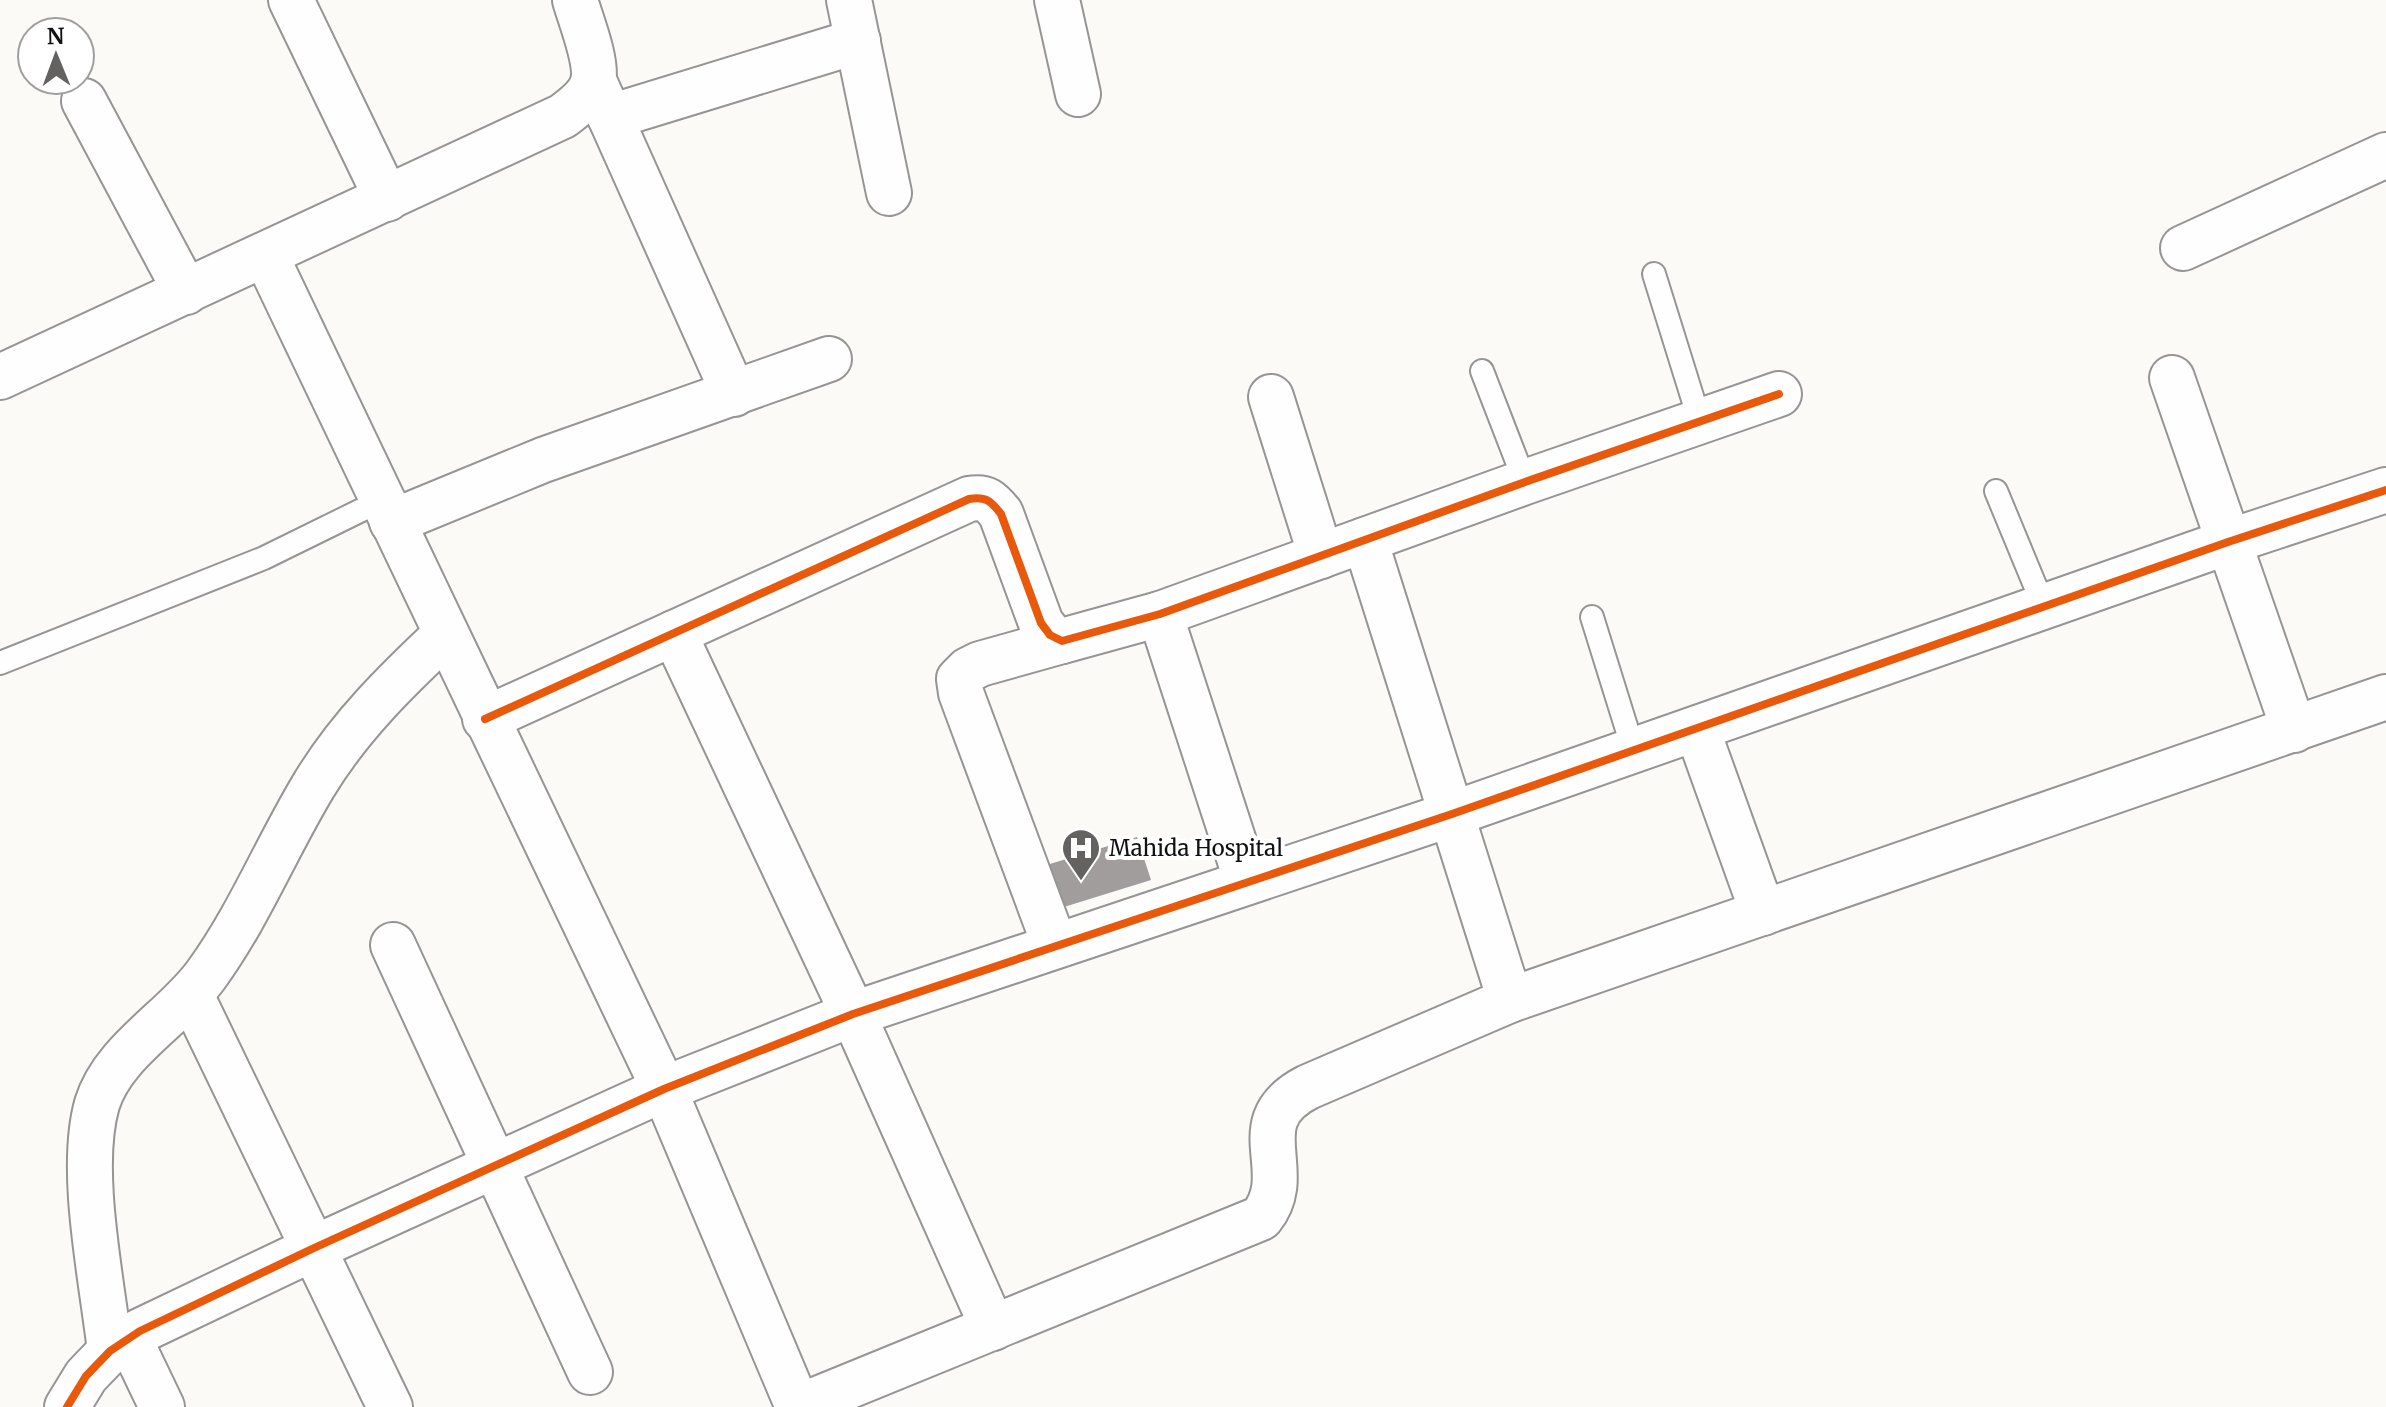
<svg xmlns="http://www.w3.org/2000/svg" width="2386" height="1407" font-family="Merriweather,serif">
	<rect width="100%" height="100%" fill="#fcfaf7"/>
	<path fill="#a09d9c" d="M 1137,837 L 1151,880 L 1051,911 L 1037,868 Z"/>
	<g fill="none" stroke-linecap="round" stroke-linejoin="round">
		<g stroke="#969594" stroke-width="26">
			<g id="service">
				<path d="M 1654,274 L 1700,422"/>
				<path d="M 1482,371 L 1525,482"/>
				<path d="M 1996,491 L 2044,607"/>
				<path d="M 1592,617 L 1634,752"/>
				<path d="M 0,663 L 264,558 L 382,500"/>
			</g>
		</g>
		<g stroke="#969594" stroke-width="48">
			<g id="minor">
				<path d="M 291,0 L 387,199"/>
				<path d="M 849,0 L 889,193"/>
				<path d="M 1057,0 L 1078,94"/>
				<path d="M 594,81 L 734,394"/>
				<path d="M 84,101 L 186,292"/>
				<path d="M 610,117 L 858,41"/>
				<path d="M 2183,248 L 2386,155"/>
				<path d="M 266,256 L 664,1089 L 798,1407"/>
				<path d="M 0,377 L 563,116 C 574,107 589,98 593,82 C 598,62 581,21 575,0"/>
				<path d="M 2172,378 L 2294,730"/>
				<path d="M 1271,397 L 1321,556"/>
				<path d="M 392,522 L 543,460 L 829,359"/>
				<path d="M 1365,540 L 1510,1000"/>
				<path d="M 1160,614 L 1247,882"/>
				<path d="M 674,633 L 853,1014 L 993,1328"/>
				<path d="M 485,719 L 969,499 C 986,496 991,501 1001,514 L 1041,623 L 1050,635 L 1062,641 L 1160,614 L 1525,482 L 1779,394"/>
				<path d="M 1697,729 L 1763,913"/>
				<path d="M 393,945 L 590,1372"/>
				<path d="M 1055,946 L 961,693 L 959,679 L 968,670 L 980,664 L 1062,641"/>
				<path d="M 191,995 L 390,1407"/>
				<path d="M 129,1338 L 162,1407"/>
				<path d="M 110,1351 C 102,1280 78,1170 97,1104 C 113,1051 174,1019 206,975 C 249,916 276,848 314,785 C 349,727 396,681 445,635"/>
				<path d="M 67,1407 L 86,1376 L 110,1351 L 140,1331 L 314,1248 L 664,1089 L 853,1014 L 1452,814 L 2228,542 L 2386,490"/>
				<path d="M 798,1407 L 1261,1218 C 1299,1171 1239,1122 1308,1087 L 1510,1000 L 2386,697"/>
			</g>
		</g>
		<use href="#service" stroke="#fffefe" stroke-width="22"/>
		<use href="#minor" stroke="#fffefe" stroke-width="44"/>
		<g stroke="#fff" stroke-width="13">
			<g id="cycleway">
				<path d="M 485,719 L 969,499 C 986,496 991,501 1001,514 L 1041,623 L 1050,635 L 1062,641 L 1160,614 L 1525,482 L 1779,394"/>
				<path d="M 67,1407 L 86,1376 L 110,1351 L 140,1331 L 314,1248 L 664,1089 L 853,1014 L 1452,814 L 2228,542 L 2386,490"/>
			</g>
		</g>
		<use href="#cycleway" stroke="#e8590c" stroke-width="8"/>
	</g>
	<defs>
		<g id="hospital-pin" transform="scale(2)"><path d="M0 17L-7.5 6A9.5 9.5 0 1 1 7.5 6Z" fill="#636261" stroke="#fff"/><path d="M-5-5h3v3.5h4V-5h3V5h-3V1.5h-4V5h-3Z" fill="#fff"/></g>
	</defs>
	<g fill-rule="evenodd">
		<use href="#hospital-pin" x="1081" y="848"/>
	</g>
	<g text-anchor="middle" stroke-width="8" stroke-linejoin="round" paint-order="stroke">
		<g font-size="22" fill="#101010" stroke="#fff" text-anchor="start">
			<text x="1109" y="856">Mahida Hospital</text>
		</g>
	</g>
	<g transform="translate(56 56) rotate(359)"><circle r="38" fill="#ffffff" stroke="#9f9f9f" stroke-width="2"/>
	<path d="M0-6L14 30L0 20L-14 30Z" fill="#636261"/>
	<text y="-12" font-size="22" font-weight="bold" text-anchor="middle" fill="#101010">N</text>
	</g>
</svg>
